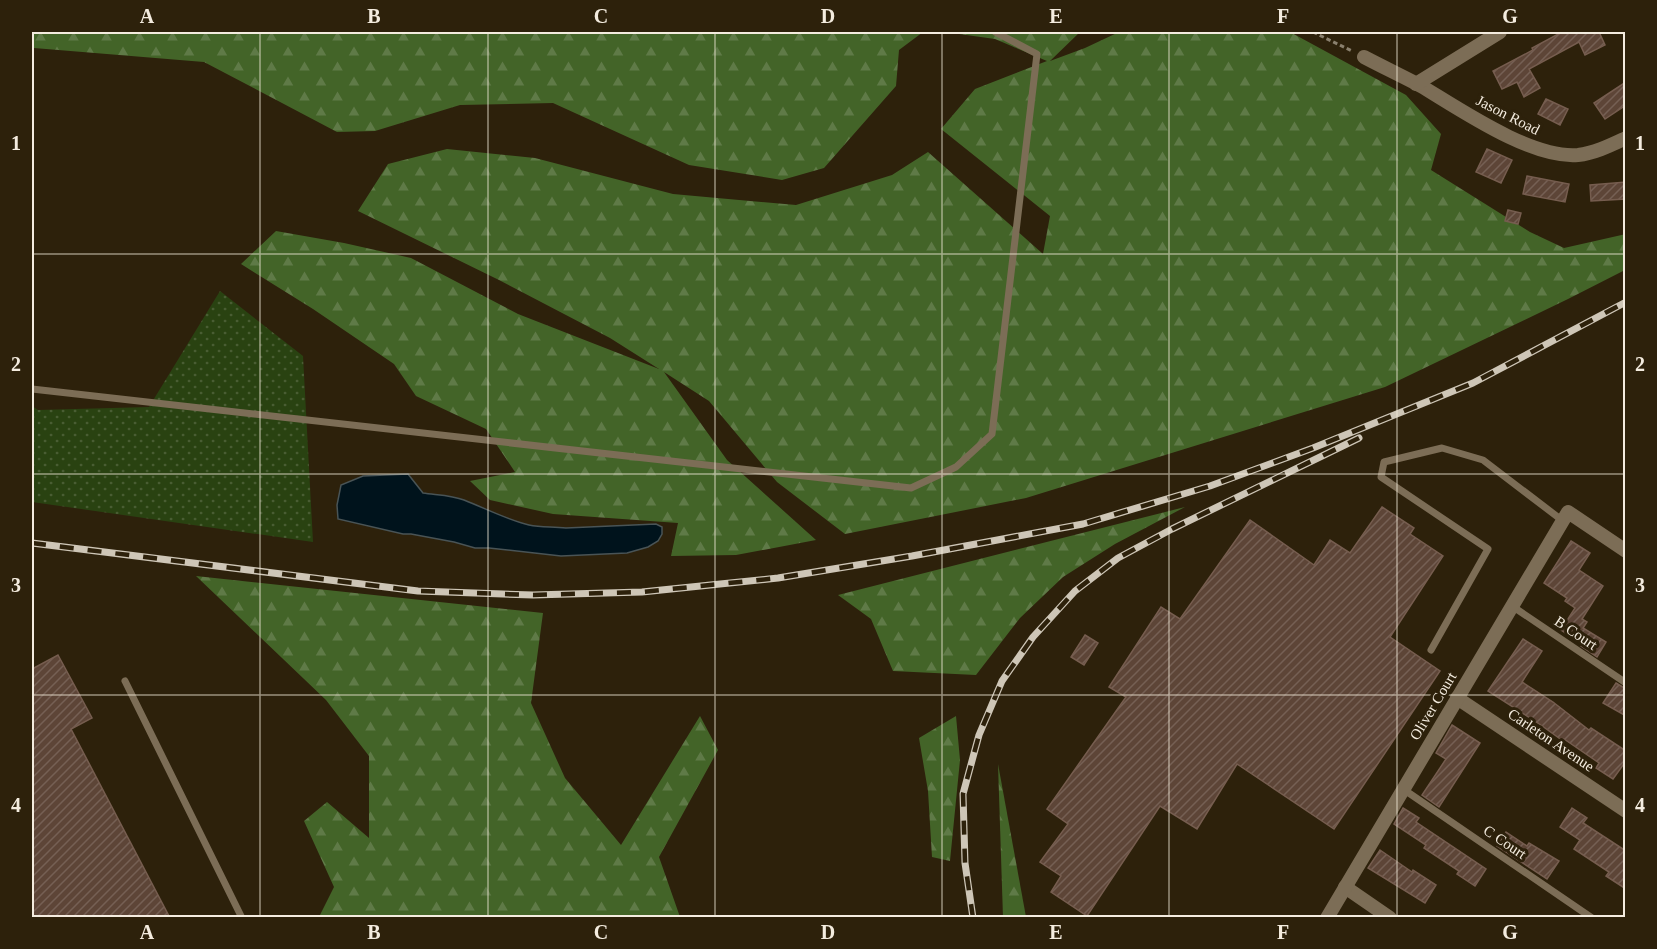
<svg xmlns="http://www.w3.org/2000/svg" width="1657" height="949" font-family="'Times New Roman',serif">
	<defs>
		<pattern id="grass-dots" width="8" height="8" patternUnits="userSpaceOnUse" patternTransform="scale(1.5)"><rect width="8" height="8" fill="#294211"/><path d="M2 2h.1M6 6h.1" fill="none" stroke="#495d33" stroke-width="1.8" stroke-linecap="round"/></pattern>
		<pattern id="forest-firs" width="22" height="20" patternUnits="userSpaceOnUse" patternTransform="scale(1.5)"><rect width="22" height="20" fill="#436428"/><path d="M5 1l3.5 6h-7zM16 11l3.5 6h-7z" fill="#5f7a47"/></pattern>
		<pattern id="building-hatch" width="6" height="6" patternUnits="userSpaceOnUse" patternTransform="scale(1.5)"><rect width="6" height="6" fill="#5d4537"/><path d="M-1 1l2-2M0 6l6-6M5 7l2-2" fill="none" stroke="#756054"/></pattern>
	</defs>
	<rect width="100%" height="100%" fill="#2d210b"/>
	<path fill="url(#grass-dots)" d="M 220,291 L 303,356 L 313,542 L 32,502 L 32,406 L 38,410 L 149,407 Z"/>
	<g fill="url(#forest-firs)">
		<path d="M 32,32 L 923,32 L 899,50 L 896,86 L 824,168 L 782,180 L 689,165 L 553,103 L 460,105 L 375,131 L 337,132 L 204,62 L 34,48 L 32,47 Z"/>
		<path d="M 945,32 L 1080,32 L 1050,61 L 1085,48 L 1119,32 L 1290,32 L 1406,95 L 1441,134 L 1431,170 L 1530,232 L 1564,248 L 1626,234 L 1625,270 L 1568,299 L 1385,387 L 1026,498 L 845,534 L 777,482 L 709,401 L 664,372 L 727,460 L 816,540 L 736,555 L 671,556 L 678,523 L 553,514 L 490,500 L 470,481 L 515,472 L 486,429 L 416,396 L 394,364 L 313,309 L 241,264 L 276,231 L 344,243 L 411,258 L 518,314 L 659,369 L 610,338 L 499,280 L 358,211 L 388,164 L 447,149 L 535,158 L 673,194 L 796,205 L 892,175 L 928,152 L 1043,254 L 1050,216 L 941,129 L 975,89 L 1047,61 L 995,39 Z"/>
		<path d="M 1185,507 L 1115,544 L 1063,577 L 1020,618 L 976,675 L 893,671 L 871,619 L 838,595 Z"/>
		<path d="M 196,576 L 543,613 L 531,703 L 565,778 L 621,845 L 700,716 L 718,750 L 659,857 L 680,917 L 319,917 L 334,887 L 304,821 L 327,802 L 369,838 L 369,756 L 326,700 Z"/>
		<path d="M 956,716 L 960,760 L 950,861 L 932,857 L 928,791 L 919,738 Z"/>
		<path d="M 998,764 L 1026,917 L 1003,917 Z"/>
	</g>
	<path fill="#00131c" stroke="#495456" stroke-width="1.5" d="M 408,474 L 423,493 C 437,495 452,495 464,500 C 487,509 505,519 529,525 C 542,528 554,526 566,528 L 656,524 L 662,527 L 662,534 L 658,541 L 648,547 L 627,553 L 561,556 L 489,548 L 475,548 L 454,542 L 411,534 L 403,534 L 338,519 L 337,505 L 341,485 L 363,476 Z"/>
	<g fill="url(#building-hatch)" stroke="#765d4f" stroke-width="1.5">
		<path d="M 1562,32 L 1599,32 L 1605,45 L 1585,55 L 1579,42 L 1529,69 L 1540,88 L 1524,97 L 1517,82 L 1502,89 L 1493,71 L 1533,50 L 1532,48 Z"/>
		<path d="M 1626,82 L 1626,105 L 1605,119 L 1594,103 Z"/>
		<path d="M 1546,99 L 1568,109 L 1560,125 L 1538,114 Z"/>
		<path d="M 1487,149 L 1512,160 L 1501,183 L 1476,172 Z"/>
		<path d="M 1527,176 L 1569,184 L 1565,202 L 1523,194 Z"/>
		<path d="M 1626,182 L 1626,199 L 1591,201 L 1590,185 Z"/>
		<path d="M 1508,210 L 1521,213 L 1518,224 L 1505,221 Z"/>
		<path d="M 1382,507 L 1414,528 L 1410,534 L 1443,556 L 1390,637 L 1440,671 L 1334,829 L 1237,764 L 1197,829 L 1160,806 L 1087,916 L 1051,892 L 1061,876 L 1040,862 L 1068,824 L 1047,809 L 1126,697 L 1109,687 L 1161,607 L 1180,619 L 1250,520 L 1314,565 L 1330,540 L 1350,553 Z"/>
		<path d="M 1571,541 L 1590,553 L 1579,570 L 1603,586 L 1582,619 L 1587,622 L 1583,628 L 1606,642 L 1597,657 L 1581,646 L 1582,644 L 1561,630 L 1575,608 L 1565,601 L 1567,598 L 1544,583 Z"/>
		<path d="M 1085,635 L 1098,643 L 1084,665 L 1071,657 Z"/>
		<path d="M 1523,639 L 1542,651 L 1522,682 L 1553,702 L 1589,730 L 1591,728 L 1626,751 L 1626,761 L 1613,779 L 1596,768 L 1599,763 L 1564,739 L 1563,741 L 1538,723 L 1488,691 Z"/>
		<path d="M 58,655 L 92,718 L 71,729 L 170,918 L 32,918 L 32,669 Z"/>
		<path d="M 1616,683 L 1626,689 L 1626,716 L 1603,703 Z"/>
		<path d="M 1452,725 L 1480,743 L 1439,807 L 1422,795 L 1446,759 L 1436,753 Z"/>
		<path d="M 1403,808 L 1419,818 L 1416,822 L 1486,869 L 1475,886 L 1457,874 L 1459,871 L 1424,848 L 1426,845 L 1394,824 Z"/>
		<path d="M 1572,808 L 1587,818 L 1583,823 L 1626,851 L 1626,889 L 1606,876 L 1609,872 L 1574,849 L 1580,840 L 1560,827 Z"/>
		<path d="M 1506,832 L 1527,846 L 1529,843 L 1559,861 L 1547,879 L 1497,846 Z"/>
		<path d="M 1380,850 L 1412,872 L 1413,870 L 1436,885 L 1425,903 L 1368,868 Z"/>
	</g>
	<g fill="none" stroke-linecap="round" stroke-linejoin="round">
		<path stroke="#8a806e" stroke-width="3" stroke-dasharray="4.5 3" stroke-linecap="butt" d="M 1313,32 L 1352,51"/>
		<g stroke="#7c6d56" stroke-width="7">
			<path d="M 32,389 L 911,488 L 956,467 L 992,434 L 1037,54 L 995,32"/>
			<path d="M 1512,606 L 1626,683"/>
			<path d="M 1431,650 L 1488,549 L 1381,477 L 1384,462 L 1442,448 L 1483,460 L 1563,521"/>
			<path d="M 125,681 L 242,918"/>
			<path d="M 1403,789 L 1592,918"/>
		</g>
		<g stroke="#7c6d56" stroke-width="14">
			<path d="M 1364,57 C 1383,67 1402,76 1421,86 C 1461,110 1532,159 1578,155 C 1595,153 1611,145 1626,138"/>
			<path d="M 1416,84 L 1500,32"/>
			<path d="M 1457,698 L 1626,811"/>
			<path d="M 1345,887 L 1390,918"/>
			<path d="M 1327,918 L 1568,512 L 1626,551"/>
		</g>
		<g stroke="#cec6b7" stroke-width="7">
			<g id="rail">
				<path d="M 32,543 L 418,591 L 533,595 L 642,592 L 778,578 L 912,556 L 1083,524 L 1210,486 L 1313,448 L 1473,383 L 1626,302"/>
				<path d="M 973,918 L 965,863 L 963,794 L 979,735 L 1002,681 L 1033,637 L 1075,591 L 1118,558 L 1172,529 L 1359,438"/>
			</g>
		</g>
		<use href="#rail" stroke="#2d210b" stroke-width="4.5" stroke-dasharray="14" stroke-linecap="butt"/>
	</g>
	<path fill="none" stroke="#f4ecdf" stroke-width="1.5" stroke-opacity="0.55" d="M 260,32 L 260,918M 488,32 L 488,918M 715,32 L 715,918M 942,32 L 942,918M 1169,32 L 1169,918M 1397,32 L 1397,918M 32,254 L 1626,254M 32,474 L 1626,474M 32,695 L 1626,695"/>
	<g text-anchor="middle" stroke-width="6" stroke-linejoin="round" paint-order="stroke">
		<g font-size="15" fill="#f4ecdf" stroke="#2d210b">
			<text transform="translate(1508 115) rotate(27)" y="5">Jason Road</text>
			<text transform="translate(1576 633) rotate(34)" y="5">B Court</text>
			<text transform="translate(1433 706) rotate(-59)" y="5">Oliver Court</text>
			<text transform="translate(1551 740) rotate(34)" y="5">Carleton Avenue</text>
			<text transform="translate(1505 842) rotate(34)" y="5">C Court</text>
		</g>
	</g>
	<rect width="1657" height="949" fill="none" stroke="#2d210b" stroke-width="66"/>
	<rect x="33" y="33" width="1591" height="883" fill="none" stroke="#f4ecdf" stroke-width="2"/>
	<g font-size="20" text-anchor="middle" font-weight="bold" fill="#f4ecdf">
		<text x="147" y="23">A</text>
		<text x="374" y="23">B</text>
		<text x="601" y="23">C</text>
		<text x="828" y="23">D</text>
		<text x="1056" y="23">E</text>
		<text x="1283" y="23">F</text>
		<text x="1510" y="23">G</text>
		<text x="16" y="150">1</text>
		<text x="1640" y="150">1</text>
		<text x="16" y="371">2</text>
		<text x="1640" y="371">2</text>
		<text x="16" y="592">3</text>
		<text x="1640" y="592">3</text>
		<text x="16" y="812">4</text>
		<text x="1640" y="812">4</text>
		<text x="147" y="939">A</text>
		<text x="374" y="939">B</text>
		<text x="601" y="939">C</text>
		<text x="828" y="939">D</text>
		<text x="1056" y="939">E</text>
		<text x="1283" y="939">F</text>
		<text x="1510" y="939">G</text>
	</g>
</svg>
